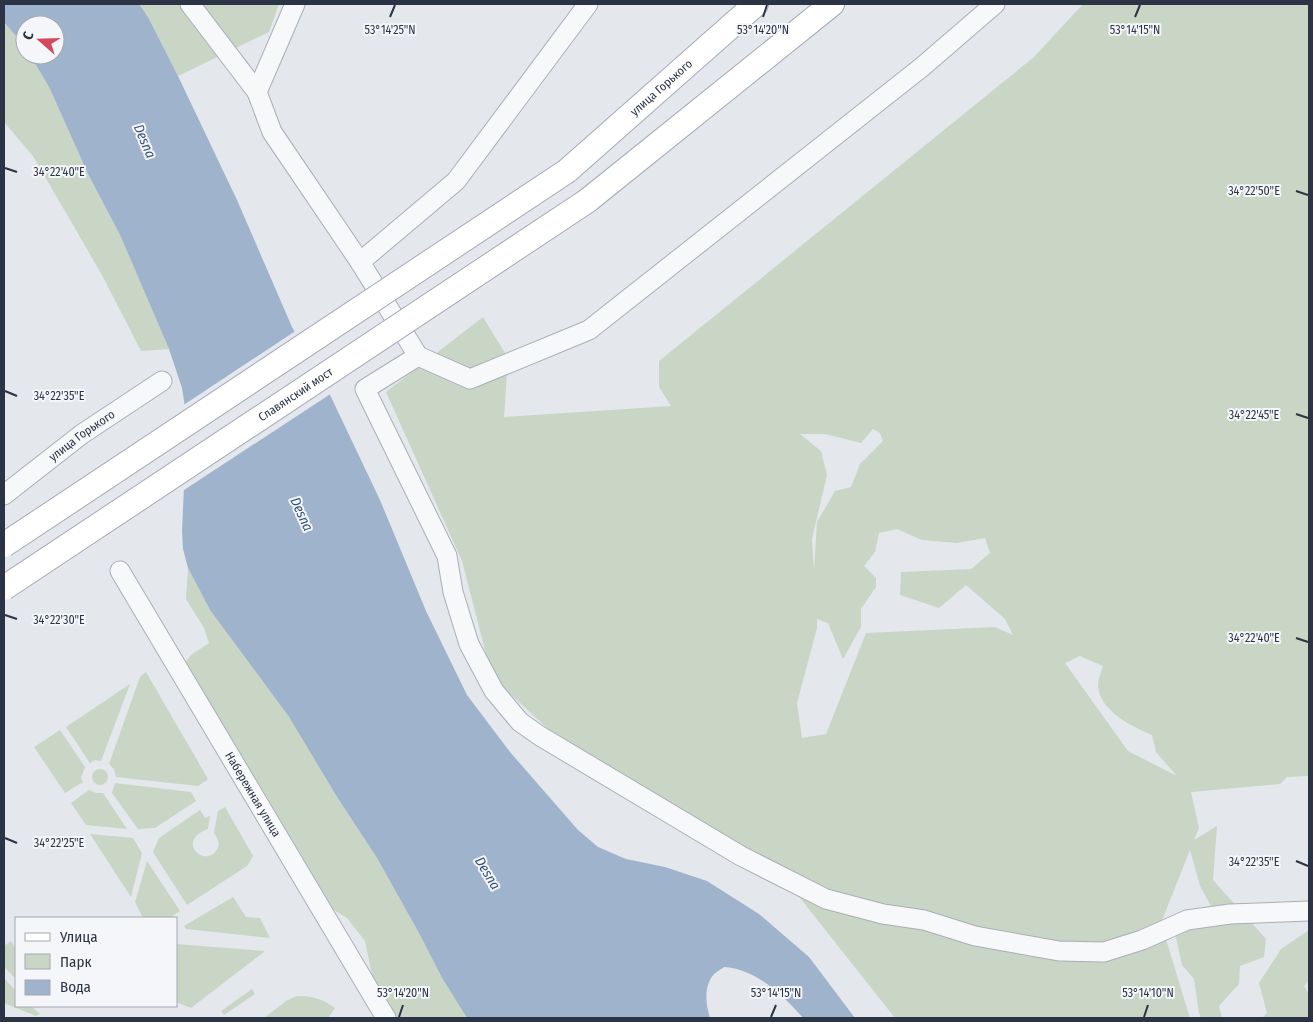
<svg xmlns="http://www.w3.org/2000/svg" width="1313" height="1022" font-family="'Fira Sans Condensed',sans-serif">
	<rect width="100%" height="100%" fill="#e4e7ec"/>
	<g fill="#c9d6c5" fill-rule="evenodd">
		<path d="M 139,4 L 279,4 L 269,32 L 178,76 L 148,17 Z"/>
		<path d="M 1083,4 L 1309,4 L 1309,776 L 1287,777 L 1280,784 L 1191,792 L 1199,828 L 1194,840 L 1217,826 L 1213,880 L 1266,939 L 1264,957 L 1240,966 L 1239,984 L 1219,1006 L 1222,1018 L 1201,1018 L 1199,1013 L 1194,979 L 1182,965 L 1173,924 L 1212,908 L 1200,886 L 1190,850 L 1161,923 L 1190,1018 L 895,1018 L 777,869 L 577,756 L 492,677 L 462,561 L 386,392 L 483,317 L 508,358 L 504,417 L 671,406 L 659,387 L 659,361 L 1034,57 ZM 873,429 L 880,433 L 883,441 L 860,464 L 851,487 L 835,491 L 817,522 L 814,571 L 812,539 L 827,475 L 821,451 L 800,434 L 825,434 L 861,443 ZM 897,529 L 922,540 L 957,543 L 985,538 L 990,553 L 971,569 L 901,572 L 900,595 L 939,608 L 966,585 L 1005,619 L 1013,635 L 995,627 L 866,633 L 826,734 L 802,738 L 797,703 L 817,628 L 817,619 L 828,623 L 843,659 L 861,627 L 861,609 L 876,587 L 876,578 L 864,566 L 875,552 L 879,533 ZM 1080,656 L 1103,666 C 1101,672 1098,680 1098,686 C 1100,711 1131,726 1152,735 L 1156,752 L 1177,776 L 1128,751 L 1065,663 Z"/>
		<path d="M 4,22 L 24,46 L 25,55 L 30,55 L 49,87 L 88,174 L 120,235 L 169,349 L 141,351 L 102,275 L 33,156 L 4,122 Z"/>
		<path d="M 188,568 L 210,610 L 289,717 L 337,797 L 377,858 L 420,935 L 442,978 L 467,1018 L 393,1018 L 374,985 L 365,941 L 347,918 L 324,904 L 185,663 L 191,655 L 209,643 L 204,628 L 186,599 Z"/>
		<path d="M 146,672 L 208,779 L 198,786 L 116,777 L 114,769 L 109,764 L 140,677 Z"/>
		<path d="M 130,684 L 101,761 L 95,760 L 90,763 L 66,727 Z"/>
		<path d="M 60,730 L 85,767 L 81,778 L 83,782 L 65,793 L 34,747 Z"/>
		<circle cx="100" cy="777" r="8"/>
		<path d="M 115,783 L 191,792 L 196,801 L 155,828 L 138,829 L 112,793 Z"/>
		<path d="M 89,790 L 96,793 L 103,793 L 127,829 L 86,825 L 71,803 Z"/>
		<path d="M 225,807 L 253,856 L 247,866 L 187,905 L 153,852 L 159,838 L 200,810 L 205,818 L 210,816 L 208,829 C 176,840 203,868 216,851 C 221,845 218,839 214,833 L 218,811 Z"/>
		<path d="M 90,834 L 133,838 L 142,853 L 131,897 Z"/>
		<path d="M 147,861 L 180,911 L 169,918 L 143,918 L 135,902 Z"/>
		<path d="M 233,897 L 246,917 L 260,918 L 270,938 L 186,929 L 184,926 Z"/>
		<path d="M 1309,930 L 1309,980 L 1304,986 L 1309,994 L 1309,1018 L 1262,1018 L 1267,1013 L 1259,983 L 1281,949 Z"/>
		<path d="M 11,941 L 16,949 L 16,979 L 4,967 L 4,946 Z"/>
		<path d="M 176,944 L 265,951 L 191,1008 L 176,1002 Z"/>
		<path d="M 4,978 L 16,991 L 16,1006 L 31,1006 L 40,1014 L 36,1016 L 4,1003 Z"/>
		<path d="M 252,989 L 255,994 L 224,1015 L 221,1011 Z"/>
		<path d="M 297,996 C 313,996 323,999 335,1008 L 328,1018 L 264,1018 L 286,1001 Z"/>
	</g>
	<path fill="#9fb4cc" d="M 4,4 L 139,4 L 148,17 L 178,76 L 237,200 L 292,327 L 331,397 L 380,500 L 426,611 L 467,695 L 510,752 L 578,830 L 598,847 L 626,859 L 665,867 L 707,881 L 759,914 L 809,957 L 855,1018 L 803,1018 C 783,995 756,969 724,967 C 720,970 714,973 711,978 C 704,990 706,1005 710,1018 L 467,1018 L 442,978 L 420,935 L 377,858 L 337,797 L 289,717 L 210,610 L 188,568 L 183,549 L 182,531 L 187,420 L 182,388 L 169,349 L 120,235 L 88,174 L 49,87 L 30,55 L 55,55 L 55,25 L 25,25 L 25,47 L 4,22 Z"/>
	<path fill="#e4e7ec" d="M 297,330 L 332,393 L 181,492 L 184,420 L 182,406 Z"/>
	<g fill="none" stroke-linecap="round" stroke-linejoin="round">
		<g stroke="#a9aeb7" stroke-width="21">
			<g id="minor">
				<path d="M 190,4 L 257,92"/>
				<path d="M 295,4 L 257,92 L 272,132 L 360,262 L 418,356 L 470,379 L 589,330 L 922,67 L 995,4"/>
				<path d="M 360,262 L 456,181 L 588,4"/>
				<path d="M 418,356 L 365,389 L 447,556 L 453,592 L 469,644 L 494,691 L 520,722 L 540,736 L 741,856 L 826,899 L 883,914 L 924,920 L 975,936 L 1059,951 L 1104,952 L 1142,940 L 1187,920 L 1230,914 L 1309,911"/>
				<path id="s1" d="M 4,495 L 82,434 L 162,381"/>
				<path id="s2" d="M 120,571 L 386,1018"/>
			</g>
		</g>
		<g stroke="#a3abb8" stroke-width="26">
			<g id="major">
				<path id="s3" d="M 567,171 L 756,4"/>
				<path d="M 587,201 L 832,4"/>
			</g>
		</g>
		<use href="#minor" stroke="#f7f8fa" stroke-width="19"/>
		<use href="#major" stroke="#fff" stroke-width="24"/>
		<g stroke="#a3abb8" stroke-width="26" stroke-linecap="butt">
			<g id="major-bridge">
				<path d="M 4,545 L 567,171"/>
				<path id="s4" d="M 4,588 L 587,201"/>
			</g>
		</g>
		<use href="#major-bridge" stroke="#fff" stroke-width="24"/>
	</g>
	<path fill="none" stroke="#2b3445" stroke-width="2" d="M 390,17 L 395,5M 763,17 L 767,5M 1135,17 L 1140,5M 5,168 L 17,172M 1296,191 L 1308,195M 5,391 L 17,396M 1296,414 L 1308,418M 5,615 L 17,619M 1296,638 L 1308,642M 5,838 L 17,843M 1296,861 L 1308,866M 399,1017 L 403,1005M 771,1017 L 776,1005M 1144,1017 L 1148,1005"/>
	<g text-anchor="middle" stroke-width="4" stroke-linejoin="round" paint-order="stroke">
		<g font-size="12" fill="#2b3445" stroke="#f4f6f9">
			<text dy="4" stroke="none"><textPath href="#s3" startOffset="126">улица Горького</textPath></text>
			<text dy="4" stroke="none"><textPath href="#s4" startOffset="350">Славянский мост</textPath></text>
			<text dy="4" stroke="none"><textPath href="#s1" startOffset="98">улица Горького</textPath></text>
			<text dy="4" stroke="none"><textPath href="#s2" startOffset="260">Набережная улица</textPath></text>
		</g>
		<g font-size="14" font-style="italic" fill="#34527a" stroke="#f4f6f9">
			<text transform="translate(145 141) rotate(67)" y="5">Desna</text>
			<text transform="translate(302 514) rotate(65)" y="5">Desna</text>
			<text transform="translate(488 873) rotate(59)" y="5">Desna</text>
		</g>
	</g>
	<g font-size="12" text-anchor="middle" fill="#2b3445" stroke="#f4f6f9" stroke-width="4" stroke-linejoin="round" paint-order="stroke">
		<text x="390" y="34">53°14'25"N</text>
		<text x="763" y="34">53°14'20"N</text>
		<text x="1135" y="34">53°14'15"N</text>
		<text x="59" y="176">34°22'40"E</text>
		<text x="1254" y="195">34°22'50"E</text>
		<text x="59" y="400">34°22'35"E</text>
		<text x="1254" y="419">34°22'45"E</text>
		<text x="59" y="624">34°22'30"E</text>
		<text x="1254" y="642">34°22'40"E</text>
		<text x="59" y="847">34°22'25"E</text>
		<text x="1254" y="866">34°22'35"E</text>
		<text x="403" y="997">53°14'20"N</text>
		<text x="776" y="997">53°14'15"N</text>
		<text x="1148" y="997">53°14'10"N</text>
	</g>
	<rect width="1313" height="1022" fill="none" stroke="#2b3445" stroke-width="10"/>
	<rect x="15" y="917" width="162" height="90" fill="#f4f6f9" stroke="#a4a8b1"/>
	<rect x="25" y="933" width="25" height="8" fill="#ffffff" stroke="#a4a8b1"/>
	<text x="60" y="942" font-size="15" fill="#2b3445">Улица</text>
	<rect x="25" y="954" width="25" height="15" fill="#c9d6c5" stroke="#a4a8b1"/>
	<text x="60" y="967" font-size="15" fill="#2b3445">Парк</text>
	<rect x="25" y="980" width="25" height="15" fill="#9fb4cc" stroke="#a4a8b1"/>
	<text x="60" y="992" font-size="15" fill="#2b3445">Вода</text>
	<g transform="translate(40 40) rotate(290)"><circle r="24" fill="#f4f6f9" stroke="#a4a8b1"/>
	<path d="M0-4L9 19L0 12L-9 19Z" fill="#d1495b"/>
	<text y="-8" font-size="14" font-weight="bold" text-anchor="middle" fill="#2b3445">С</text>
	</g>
</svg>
